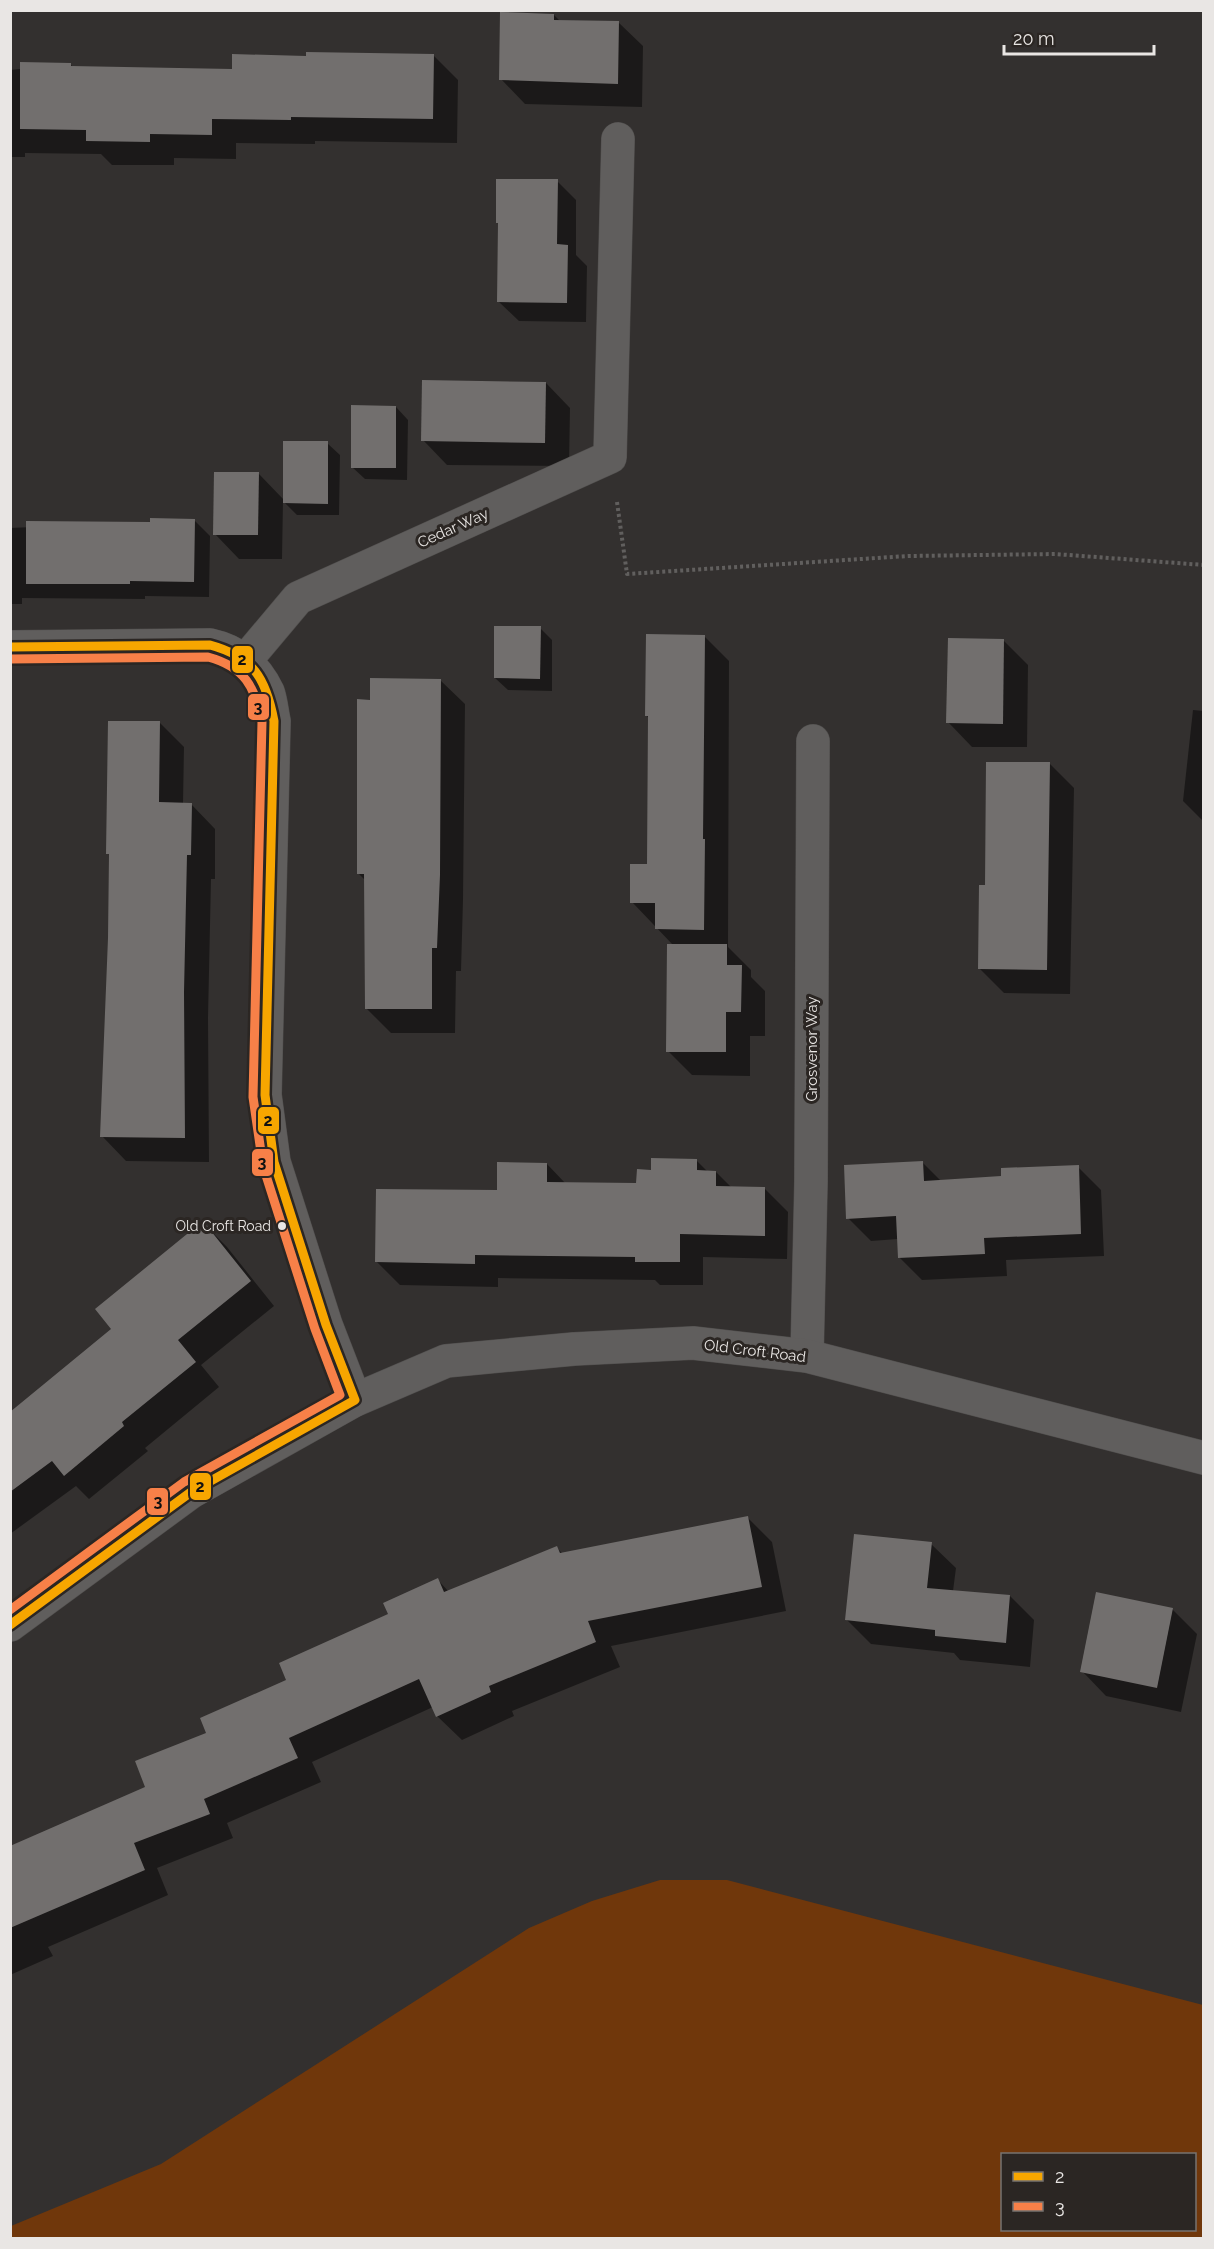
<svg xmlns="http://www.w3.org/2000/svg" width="1214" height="2249" font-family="Raleway,sans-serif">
	<rect width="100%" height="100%" fill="#33302f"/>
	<path fill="#70370b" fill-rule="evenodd" d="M 660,1880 L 727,1880 L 1203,2005 L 1203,2238 L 11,2238 L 11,2226 L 161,2164 L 529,1928 L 592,1901 ZM 1002,2154 L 1194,2154 L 1194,2230 L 1002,2230 Z"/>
	<g fill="#0007">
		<path d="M 554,15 L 560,21 L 618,22 L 643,46 L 642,107 L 525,104 L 501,79 Z"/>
		<path d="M 433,55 L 458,80 L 457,143 L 315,141 L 315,144 L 236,143 L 236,159 L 174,158 L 174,165 L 112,165 L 101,154 L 25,153 L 25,157 L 10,157 L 10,70 L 70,64 L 74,68 L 233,71 L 307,57 Z"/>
		<path d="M 557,181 L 576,200 L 576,255 L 587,266 L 586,322 L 519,321 L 499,302 Z"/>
		<path d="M 546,383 L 570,408 L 569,466 L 447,465 L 423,440 Z"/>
		<path d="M 396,407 L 408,420 L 407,480 L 365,479 L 352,467 Z"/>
		<path d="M 327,443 L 340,455 L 339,515 L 297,515 L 283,501 L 282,559 L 239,559 L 215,534 L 259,474 L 284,500 Z"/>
		<path d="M 194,520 L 210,536 L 209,597 L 145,596 L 145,599 L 22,598 L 22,604 L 10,604 L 10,528 Z"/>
		<path d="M 540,628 L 552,640 L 552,691 L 508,690 L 495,678 Z"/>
		<path d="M 704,636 L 729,661 L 728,947 L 751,970 L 751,977 L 765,991 L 765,1036 L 750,1036 L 750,1076 L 692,1075 L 668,1051 L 673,945 L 632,902 L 649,866 L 649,718 L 646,715 Z"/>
		<path d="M 1003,640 L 1028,665 L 1027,747 L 972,747 L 948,722 Z"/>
		<path d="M 440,680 L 465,704 L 463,900 L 461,971 L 456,971 L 455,1033 L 391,1033 L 366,1008 L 365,880 L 359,874 L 372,701 Z"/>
		<path d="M 1193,710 L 1204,711 L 1204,822 L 1183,801 Z"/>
		<path d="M 160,723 L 184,747 L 183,804 L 191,804 L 215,829 L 215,879 L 211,879 L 208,1018 L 209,1162 L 126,1161 L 102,1136 L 110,938 L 110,855 L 108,853 Z"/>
		<path d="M 1050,764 L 1074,788 L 1070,994 L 1004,993 L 979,968 L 987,887 Z"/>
		<path d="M 696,1160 L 708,1172 L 716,1172 L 732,1188 L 765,1189 L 788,1212 L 787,1259 L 703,1257 L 703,1285 L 660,1285 L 655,1280 L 498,1278 L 498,1287 L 400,1285 L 377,1262 L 547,1164 L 566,1184 L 638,1185 L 653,1171 Z"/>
		<path d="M 922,1162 L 941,1181 L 1003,1178 L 1078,1167 L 1101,1190 L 1104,1256 L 1006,1260 L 1007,1276 L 922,1280 L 899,1257 L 898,1239 L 871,1241 L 848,1218 Z"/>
		<path d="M 203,1223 L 227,1247 L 274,1306 L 201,1365 L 219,1387 L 145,1448 L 148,1451 L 89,1499 L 76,1486 L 10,1534 L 10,1417 L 113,1330 Z"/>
		<path d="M 747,1517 L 772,1542 L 786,1611 L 611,1646 L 620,1667 L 512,1711 L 514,1716 L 462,1740 L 437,1716 L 433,1707 L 312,1762 L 321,1782 L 227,1823 L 233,1838 L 157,1868 L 168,1895 L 48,1947 L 53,1956 L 10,1975 L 10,1862 L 147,1788 L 208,1734 L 390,1615 L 438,1580 L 449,1592 L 557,1548 L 563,1554 Z"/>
		<path d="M 931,1544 L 956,1568 L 953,1591 L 1010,1596 L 1034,1620 L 1030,1667 L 960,1660 L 954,1653 L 871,1644 L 847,1620 Z"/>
		<path d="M 1172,1609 L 1197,1634 L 1181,1712 L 1106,1696 L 1082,1671 Z"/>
	</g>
	<g fill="#726f6e">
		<path d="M 500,12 L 554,14 L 554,20 L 619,21 L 618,84 L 499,80 Z"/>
		<path d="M 306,52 L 434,54 L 433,119 L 291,117 L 291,120 L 212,119 L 212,135 L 150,134 L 150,142 L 86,141 L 86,130 L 20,129 L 20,62 L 71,63 L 71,66 L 232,69 L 232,54 L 306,56 Z"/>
		<path d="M 496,179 L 558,179 L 557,244 L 568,245 L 567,303 L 497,302 L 498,223 L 496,223 Z"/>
		<path d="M 422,380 L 546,382 L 545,443 L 421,441 Z"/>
		<path d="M 351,405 L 396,406 L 396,468 L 351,468 Z"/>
		<path d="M 283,441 L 328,441 L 328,504 L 283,503 Z"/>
		<path d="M 214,472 L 259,472 L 258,535 L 213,535 Z"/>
		<path d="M 150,518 L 195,519 L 194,582 L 130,581 L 130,584 L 26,584 L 26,521 L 150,522 Z"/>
		<path d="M 494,626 L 541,626 L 540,679 L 494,678 Z"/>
		<path d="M 646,634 L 705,635 L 703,839 L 705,839 L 704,930 L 655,929 L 655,903 L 630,903 L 630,864 L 647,864 L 648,716 L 645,716 Z"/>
		<path d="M 948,638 L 1004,639 L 1003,724 L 946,723 Z"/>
		<path d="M 370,678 L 441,679 L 440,875 L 437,948 L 432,948 L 432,1009 L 365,1009 L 364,874 L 357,874 L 357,699 L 370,700 Z"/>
		<path d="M 108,721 L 160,721 L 159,802 L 192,803 L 191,855 L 187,855 L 184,992 L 185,1138 L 100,1137 L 108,938 L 109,854 L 106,854 Z"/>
		<path d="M 986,762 L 1050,762 L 1047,970 L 978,969 L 979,885 L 985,885 Z"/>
		<path d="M 667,944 L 727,944 L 727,965 L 742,965 L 741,1012 L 726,1012 L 726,1052 L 666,1052 Z"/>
		<path d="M 651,1158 L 697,1159 L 697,1170 L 716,1171 L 716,1186 L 765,1187 L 765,1236 L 680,1234 L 680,1262 L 635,1262 L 635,1257 L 475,1255 L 475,1264 L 375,1262 L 376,1189 L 497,1190 L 497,1162 L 547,1163 L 547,1182 L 636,1183 L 637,1169 L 651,1170 Z"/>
		<path d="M 923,1161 L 924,1181 L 1001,1176 L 1001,1168 L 1079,1165 L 1081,1234 L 984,1238 L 985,1254 L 898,1258 L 896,1216 L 846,1219 L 844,1165 Z"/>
		<path d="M 203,1221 L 251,1281 L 178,1340 L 196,1362 L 122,1422 L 124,1426 L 64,1476 L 52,1461 L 10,1492 L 10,1412 L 111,1329 L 95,1309 Z"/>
		<path d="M 748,1516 L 762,1587 L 588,1621 L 596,1642 L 489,1686 L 491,1692 L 436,1717 L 419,1679 L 289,1738 L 298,1758 L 204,1799 L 210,1814 L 134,1843 L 145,1870 L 10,1928 L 10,1846 L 145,1787 L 135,1761 L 206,1733 L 200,1718 L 286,1680 L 279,1663 L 388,1614 L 383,1603 L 438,1578 L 444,1592 L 557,1546 L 560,1553 Z"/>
		<path d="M 854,1534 L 932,1542 L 927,1588 L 1010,1595 L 1006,1643 L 935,1636 L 935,1630 L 845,1620 Z"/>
		<path d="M 1096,1592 L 1173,1608 L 1157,1688 L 1080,1672 Z"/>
	</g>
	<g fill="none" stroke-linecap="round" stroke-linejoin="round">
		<g stroke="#504e4d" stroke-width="34">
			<g id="minor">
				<path d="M 10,647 L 210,645 C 238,651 256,667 268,692 C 271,700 272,712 274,721 L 265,1095 L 274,1162 L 326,1325 L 355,1400"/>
				<path d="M 245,661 L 298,598 L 610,457 L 618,139"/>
				<path d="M 807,1356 L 811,1181 L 813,741"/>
			</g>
		</g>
		<g stroke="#504e4d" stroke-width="34">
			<path id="tertiary" d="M 10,1625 L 191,1492 L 355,1400 L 446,1361 L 574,1349 L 693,1343 L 807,1356 L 1204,1458"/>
		</g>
		<path stroke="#615f5e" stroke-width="4" stroke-dasharray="3 3" stroke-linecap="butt" d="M 617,502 L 627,574 L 908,556 L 1055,554 L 1204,565"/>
		<use href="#minor" stroke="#605e5d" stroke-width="33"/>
		<use href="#tertiary" stroke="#605e5d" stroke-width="33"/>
		<g stroke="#2b2623" stroke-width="14">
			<path id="bus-1" d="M 10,647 L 210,645 C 254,657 266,679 274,721 L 265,1095 L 274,1162 L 326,1325 L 355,1400 L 191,1492 L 10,1625"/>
		</g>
		<g stroke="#2b2623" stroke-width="14">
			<path id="bus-2" d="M 10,659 L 208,657 C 245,667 255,687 262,722 L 253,1097 L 263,1166 L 315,1329 L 340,1395 L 184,1482 L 10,1610"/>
		</g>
		<use href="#bus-1" stroke="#f7a600" stroke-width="9"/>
		<use href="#bus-2" stroke="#f78048" stroke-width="9"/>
	</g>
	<circle fill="#e9e6e4" stroke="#2b2623" stroke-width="2" cx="282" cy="1226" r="5"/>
	<g text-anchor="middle" stroke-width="6" stroke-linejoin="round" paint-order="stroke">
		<g font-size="14" fill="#e9e6e4" stroke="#2b2623" text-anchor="end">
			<text x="271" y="1231">Old Croft Road</text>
		</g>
		<g font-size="15" fill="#e9e6e4" stroke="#2b2623">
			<text transform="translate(453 528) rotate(-24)" y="5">Cedar Way</text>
			<text transform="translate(812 1049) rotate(-90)" y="5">Grosvenor Way</text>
			<text transform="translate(755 1351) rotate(7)" y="5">Old Croft Road</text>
		</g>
	</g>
	<g stroke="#2b2623" stroke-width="2">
		<rect x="231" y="645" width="23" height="29" rx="6" fill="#f7a600"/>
		<rect x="247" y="693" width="23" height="28" rx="6" fill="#f78048"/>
		<rect x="257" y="1106" width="23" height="29" rx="6" fill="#f7a600"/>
		<rect x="251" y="1148" width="23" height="29" rx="6" fill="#f78048"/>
		<rect x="189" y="1472" width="23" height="29" rx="6" fill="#f7a600"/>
		<rect x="146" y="1487" width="23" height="29" rx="6" fill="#f78048"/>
	</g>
	<g font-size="16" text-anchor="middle" font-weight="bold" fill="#111">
		<text x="242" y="665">2</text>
		<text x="258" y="713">3</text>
		<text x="268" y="1126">2</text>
		<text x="262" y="1168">3</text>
		<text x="200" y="1492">2</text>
		<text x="158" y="1507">3</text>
	</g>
	<rect width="1214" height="2249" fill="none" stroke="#e9e6e4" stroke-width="24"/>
	<rect x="1001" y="2153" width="195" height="78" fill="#2b2623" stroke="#777370" stroke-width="1.5"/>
	<rect x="1013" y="2172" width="30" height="9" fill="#f7a600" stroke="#777370" stroke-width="1.5"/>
	<text x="1055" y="2183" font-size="18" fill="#e9e6e4">2</text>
	<rect x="1013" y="2202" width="30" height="9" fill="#f78048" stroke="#777370" stroke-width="1.5"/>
	<text x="1055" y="2213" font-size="18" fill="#e9e6e4">3</text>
	<path d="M1004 45v9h150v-9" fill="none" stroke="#e9e6e4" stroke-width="3"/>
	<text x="1013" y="45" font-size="18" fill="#e9e6e4" stroke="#2b2623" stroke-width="4.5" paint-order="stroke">20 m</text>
</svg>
